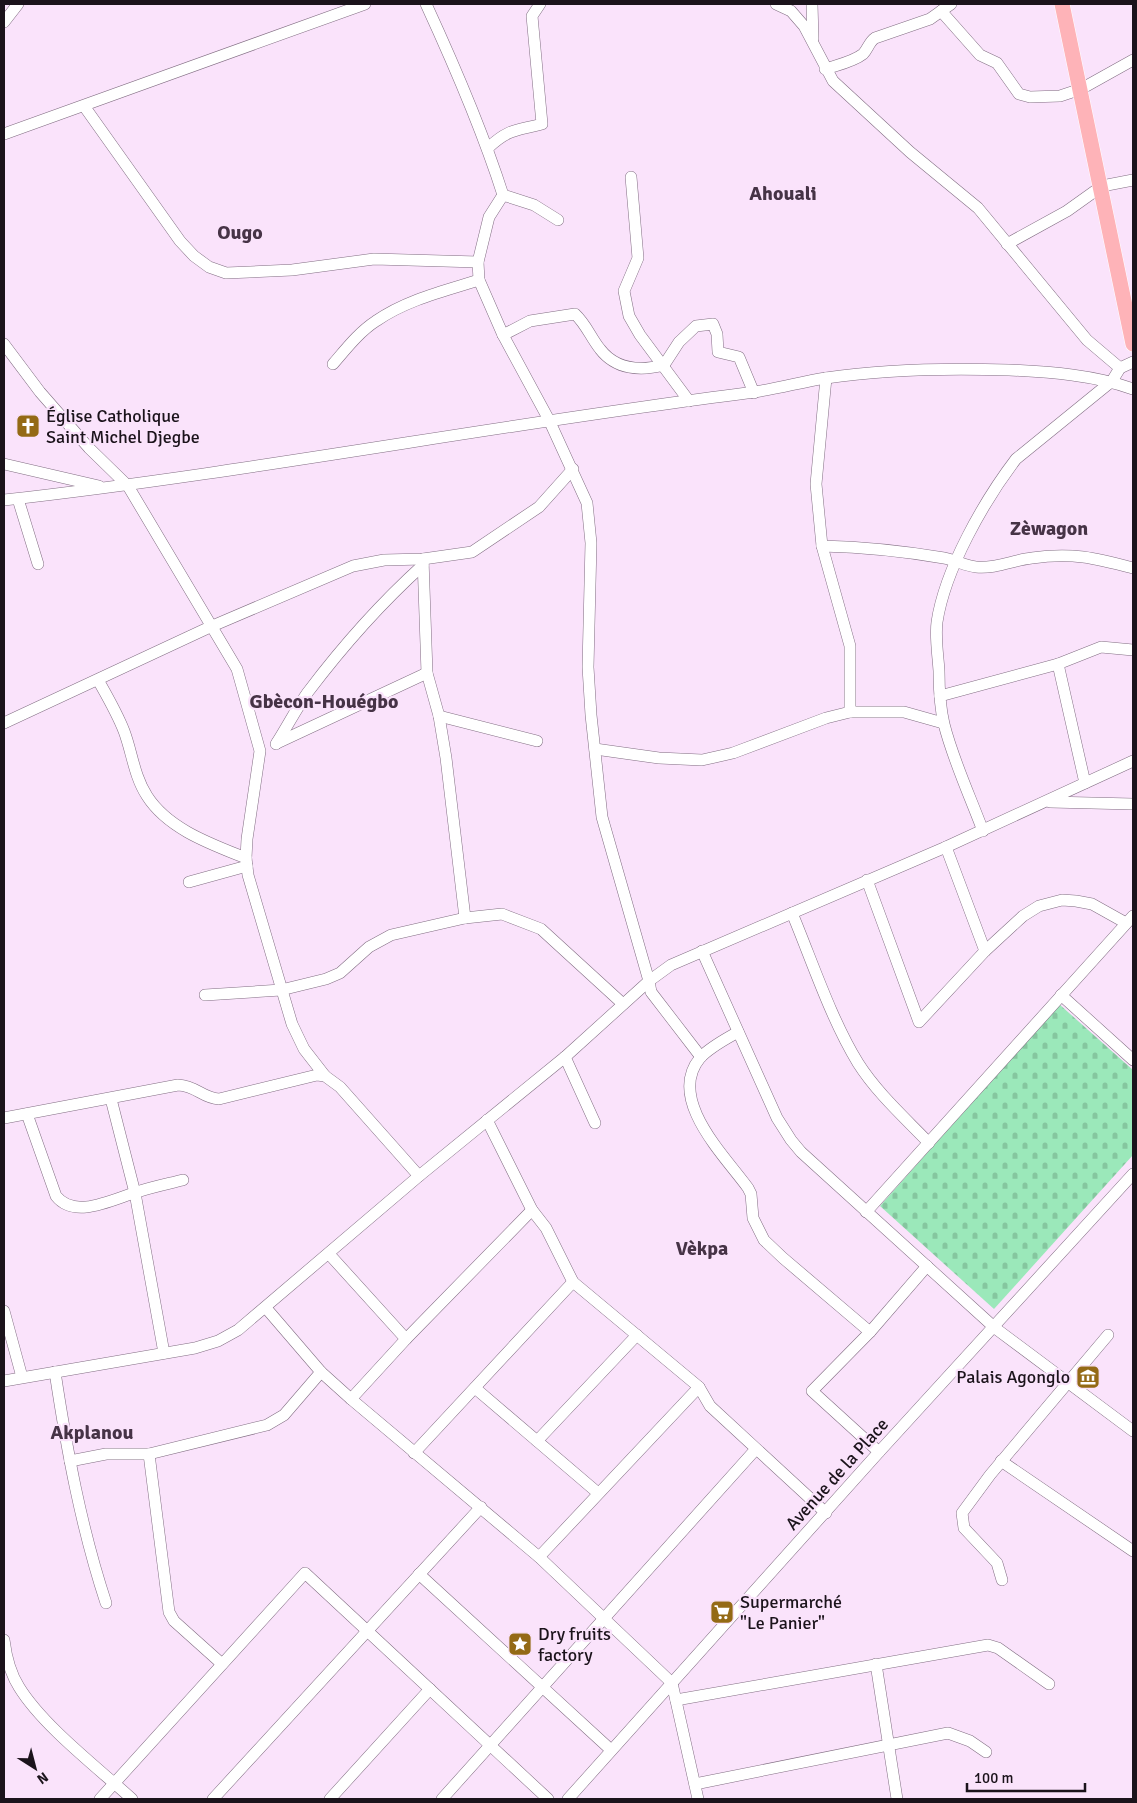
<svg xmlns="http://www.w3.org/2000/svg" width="1137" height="1803" font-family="Signika,sans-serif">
	<defs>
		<pattern id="cemetery-stones" width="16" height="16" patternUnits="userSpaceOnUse" patternTransform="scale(1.25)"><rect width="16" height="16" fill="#9be8ba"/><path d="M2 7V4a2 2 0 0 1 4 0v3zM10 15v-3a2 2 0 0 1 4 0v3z" fill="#85c69f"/></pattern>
	</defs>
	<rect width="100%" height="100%" fill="#fae3fb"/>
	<path fill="url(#cemetery-stones)" d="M 1059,1004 L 1133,1070 L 1133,1155 L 994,1309 L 880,1206 Z"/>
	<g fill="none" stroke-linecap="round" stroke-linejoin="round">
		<g stroke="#826e83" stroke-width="12">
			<g id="minor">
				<path d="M 426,4 C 455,67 482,129 503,195"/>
				<path d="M 776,4 L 791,11 L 804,26 L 833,81 L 910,152 L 978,208 L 1087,340 L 1120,368"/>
				<path d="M 812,4 L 813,39"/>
				<path d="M 941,11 L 980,55 L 997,63 L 1019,94 L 1030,97 L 1060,96 L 1081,89 L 1133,60"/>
				<path d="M 4,22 L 18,4"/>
				<path d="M 825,69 C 837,65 853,62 863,54 C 868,49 869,42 875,38 L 930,19 L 951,4"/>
				<path d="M 84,106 L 180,241 L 194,256 L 209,267 L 226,273 L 292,270 L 374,259 L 478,262"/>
				<path d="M 4,134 L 365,4"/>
				<path d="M 488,148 C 509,128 517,131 542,124 L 532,16 L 540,4"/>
				<path d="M 631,177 L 638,258 L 624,291 L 629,316 L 640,335 L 689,401"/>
				<path d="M 558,220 L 534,205 L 503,195 L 489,217 L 478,262 L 479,280 L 503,335 L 549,420 L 587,503 L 591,543 L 588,667 L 591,715 L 602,817 L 649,981 L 651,992 L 701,1057"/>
				<path d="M 1007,244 L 1067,211 L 1102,186 L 1133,180"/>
				<path d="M 503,335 L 530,321 L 575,314 C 586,324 591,338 600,349 C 616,370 641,371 664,365 L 679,342 L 696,326 L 713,324 L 717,334 L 718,352 L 739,357 L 754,393"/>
				<path d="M 4,344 L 40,392 L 89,448 L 128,486 L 237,669 L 260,751 L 247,839 L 246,858 L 248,875 L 292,1024 L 304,1049 L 325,1076"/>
				<path d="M 333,364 C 346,349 359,332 376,321 C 406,300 444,291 479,280"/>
				<path d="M 826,378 L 816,484 L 822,546 L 850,646 L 850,712"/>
				<path d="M 4,464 L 99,486"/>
				<path d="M 18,499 L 38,564"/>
				<path d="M 4,500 C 253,472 499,424 747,393 C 774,390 800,382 826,378 C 886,369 948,368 1009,370 C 1051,372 1094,375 1133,389"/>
				<path d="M 822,546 C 863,547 903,551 944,558 C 955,560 966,566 976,567 C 996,569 1013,560 1032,558 C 1072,552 1095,558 1133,568"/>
				<path d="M 423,559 L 427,673 L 439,716 L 446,758 L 465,918"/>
				<path d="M 1058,664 L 1085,783"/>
				<path d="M 98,680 C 107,696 117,713 124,731 C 132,752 134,776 147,796 C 168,829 211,844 246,858"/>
				<path d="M 940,696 L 1058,664 L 1101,647 L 1133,650"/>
				<path d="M 439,716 L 537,741"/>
				<path d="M 4,723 L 210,627 L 353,566 L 384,560 L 423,559 L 472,552 L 539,507 L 573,469"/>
				<path d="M 277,743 L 427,673"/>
				<path d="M 276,744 C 287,727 296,709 308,692 C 342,647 381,603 423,565"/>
				<path d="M 595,749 L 659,758 L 702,760 L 733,753 L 826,718 L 850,712 L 904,712 L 943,723"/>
				<path d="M 1050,802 L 1133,804"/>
				<path d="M 983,831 C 970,796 953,760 944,724 C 940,707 939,688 939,671 C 938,655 935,637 937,622 C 945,569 984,501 1016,459 L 1112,381 L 1120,368 L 1133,362"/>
				<path d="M 946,847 L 985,951"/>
				<path d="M 867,880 L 919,1022 L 985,951 L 1023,916 L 1039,906 L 1062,900 L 1076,901 L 1092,904 L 1126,923"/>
				<path d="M 189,882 L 247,866"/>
				<path d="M 792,913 C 812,961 831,1019 858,1063 C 877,1093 905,1118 929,1143"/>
				<path d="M 702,951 L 777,1118 L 791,1140 L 801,1152 L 995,1328 L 1133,1431"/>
				<path d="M 205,995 L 281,990 L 326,979 L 340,973 L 369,947 L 391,935 L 465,918 L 502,914 L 541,929 L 623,1004"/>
				<path d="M 1061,995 L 1133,1060"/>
				<path d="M 738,1032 C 726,1039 710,1047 700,1058 C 666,1099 725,1156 748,1188 L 751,1194 L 753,1218 L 764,1240 L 783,1258 L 870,1332"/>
				<path d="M 565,1057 L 595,1123"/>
				<path d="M 111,1099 L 135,1193 L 164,1353"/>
				<path d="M 27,1114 L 56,1196 C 75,1220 113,1199 137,1192 C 152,1187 167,1184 183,1180"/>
				<path d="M 4,1118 L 178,1085 C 197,1086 202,1098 219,1099 L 317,1075 L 325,1076 L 340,1087 L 419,1176"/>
				<path d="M 487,1120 L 532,1210 L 546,1228 L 573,1282 L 699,1387 L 710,1406 L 826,1513"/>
				<path d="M 866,1212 L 1133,916"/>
				<path d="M 329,1254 L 406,1339"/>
				<path d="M 266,1308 L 321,1372 L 351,1399 L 539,1557 L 672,1683 L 698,1799"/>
				<path d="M 4,1311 L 22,1377"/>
				<path d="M 55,1372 C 67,1451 81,1527 106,1603"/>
				<path d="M 4,1381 L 195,1348 L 218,1341 L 238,1330 L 419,1176 L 565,1057 L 649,981 L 671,965 L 946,847 L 1133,761"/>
				<path d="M 475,1388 L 598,1493"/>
				<path d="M 351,1399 L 406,1339 L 532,1210"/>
				<path d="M 537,1441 L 637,1335"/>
				<path d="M 879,1452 L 812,1391 L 870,1332 L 927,1266"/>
				<path d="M 414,1453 L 573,1282"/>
				<path d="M 149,1454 L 169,1612 L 174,1621 L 222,1664"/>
				<path d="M 70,1461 L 106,1454 L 149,1454 L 267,1425 L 284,1415 L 321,1372"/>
				<path d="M 1001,1461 L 1133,1551"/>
				<path d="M 539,1557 L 699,1387"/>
				<path d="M 419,1574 L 611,1750"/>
				<path d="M 1002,1580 L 997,1563 L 964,1528 L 962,1513 L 990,1475 L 1108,1335"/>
				<path d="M 4,1640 C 6,1656 10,1673 19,1687 C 43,1726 98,1768 132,1799"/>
				<path d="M 876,1664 L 897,1799"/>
				<path d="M 676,1700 L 988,1645 L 998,1648 L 1049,1684"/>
				<path d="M 695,1784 L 948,1733 L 970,1741 L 986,1752"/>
				<path d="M 100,1799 L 305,1573 L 548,1799"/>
				<path d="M 213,1799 L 481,1507"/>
				<path d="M 330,1799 L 430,1689"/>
				<path d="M 442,1799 L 756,1449"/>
				<path d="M 568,1799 L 879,1452 L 1133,1174"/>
			</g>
		</g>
		<g stroke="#fff" stroke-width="16">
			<path id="major" d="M 1062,4 L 1133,344"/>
		</g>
		<use href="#minor" stroke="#fff" stroke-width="11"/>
		<use href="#major" stroke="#feb3b8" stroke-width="15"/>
	</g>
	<defs>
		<g id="church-square" transform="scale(1.25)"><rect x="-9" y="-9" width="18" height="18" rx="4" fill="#946a15" stroke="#fae3fb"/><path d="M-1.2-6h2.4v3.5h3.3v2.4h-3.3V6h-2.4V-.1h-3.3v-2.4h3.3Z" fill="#fff"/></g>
		<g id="museum-square" transform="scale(1.25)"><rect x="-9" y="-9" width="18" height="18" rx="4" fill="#946a15" stroke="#fae3fb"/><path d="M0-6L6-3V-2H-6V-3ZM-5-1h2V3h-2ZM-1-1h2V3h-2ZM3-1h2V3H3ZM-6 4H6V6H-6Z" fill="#fff"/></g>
		<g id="supermarket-square" transform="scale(1.25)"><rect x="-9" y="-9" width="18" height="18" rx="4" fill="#946a15" stroke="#fae3fb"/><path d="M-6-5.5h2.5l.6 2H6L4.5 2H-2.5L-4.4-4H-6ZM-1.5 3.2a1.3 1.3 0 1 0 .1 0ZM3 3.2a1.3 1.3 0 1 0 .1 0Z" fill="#fff"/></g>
		<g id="sight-square" transform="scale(1.25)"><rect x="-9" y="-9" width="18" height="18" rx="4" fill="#946a15" stroke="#fae3fb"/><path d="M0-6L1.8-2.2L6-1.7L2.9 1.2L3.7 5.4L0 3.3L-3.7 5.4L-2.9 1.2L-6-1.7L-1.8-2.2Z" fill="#fff"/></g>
	</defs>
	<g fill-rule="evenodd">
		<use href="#church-square" x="28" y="426"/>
		<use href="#museum-square" x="1088" y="1377"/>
		<use href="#supermarket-square" x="722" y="1612"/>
		<use href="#sight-square" x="520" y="1644"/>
	</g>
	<g text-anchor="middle" stroke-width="4.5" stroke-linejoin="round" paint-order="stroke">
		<g font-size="18" fill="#1b131b" stroke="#fae3fb" text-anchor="start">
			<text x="46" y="422">Église Catholique<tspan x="46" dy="21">Saint Michel Djegbe</tspan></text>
			<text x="1070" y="1383" text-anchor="end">Palais Agonglo</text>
			<text x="740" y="1608">Supermarché<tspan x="740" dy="21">"Le Panier"</tspan></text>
			<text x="538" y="1640">Dry fruits<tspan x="538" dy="21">factory</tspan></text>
		</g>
		<g font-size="18" fill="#1b131b" stroke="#fae3fb">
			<text transform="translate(837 1474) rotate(-48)" y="6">Avenue de la Place</text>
		</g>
		<g font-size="20" font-weight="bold" fill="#463346" stroke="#fae3fb">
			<text x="783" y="200">Ahouali</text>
			<text x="240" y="239">Ougo</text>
			<text x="1049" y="535">Zèwagon</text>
			<text x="324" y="708">Gbècon-Houégbo</text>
			<text x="702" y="1255">Vèkpa</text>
			<text x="92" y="1439">Akplanou</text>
		</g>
	</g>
	<rect width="1137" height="1803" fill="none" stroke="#1b131b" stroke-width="10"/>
	<g transform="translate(35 1768) rotate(144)" stroke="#fae3fb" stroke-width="4" paint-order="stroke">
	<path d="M0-4L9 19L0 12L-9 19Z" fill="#1b131b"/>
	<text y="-8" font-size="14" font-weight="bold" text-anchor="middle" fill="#1b131b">N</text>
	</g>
	<path d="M967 1783v8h118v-8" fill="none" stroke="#1b131b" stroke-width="2.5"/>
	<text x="974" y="1783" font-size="15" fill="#1b131b" stroke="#fae3fb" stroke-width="4" paint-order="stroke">100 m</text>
</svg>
